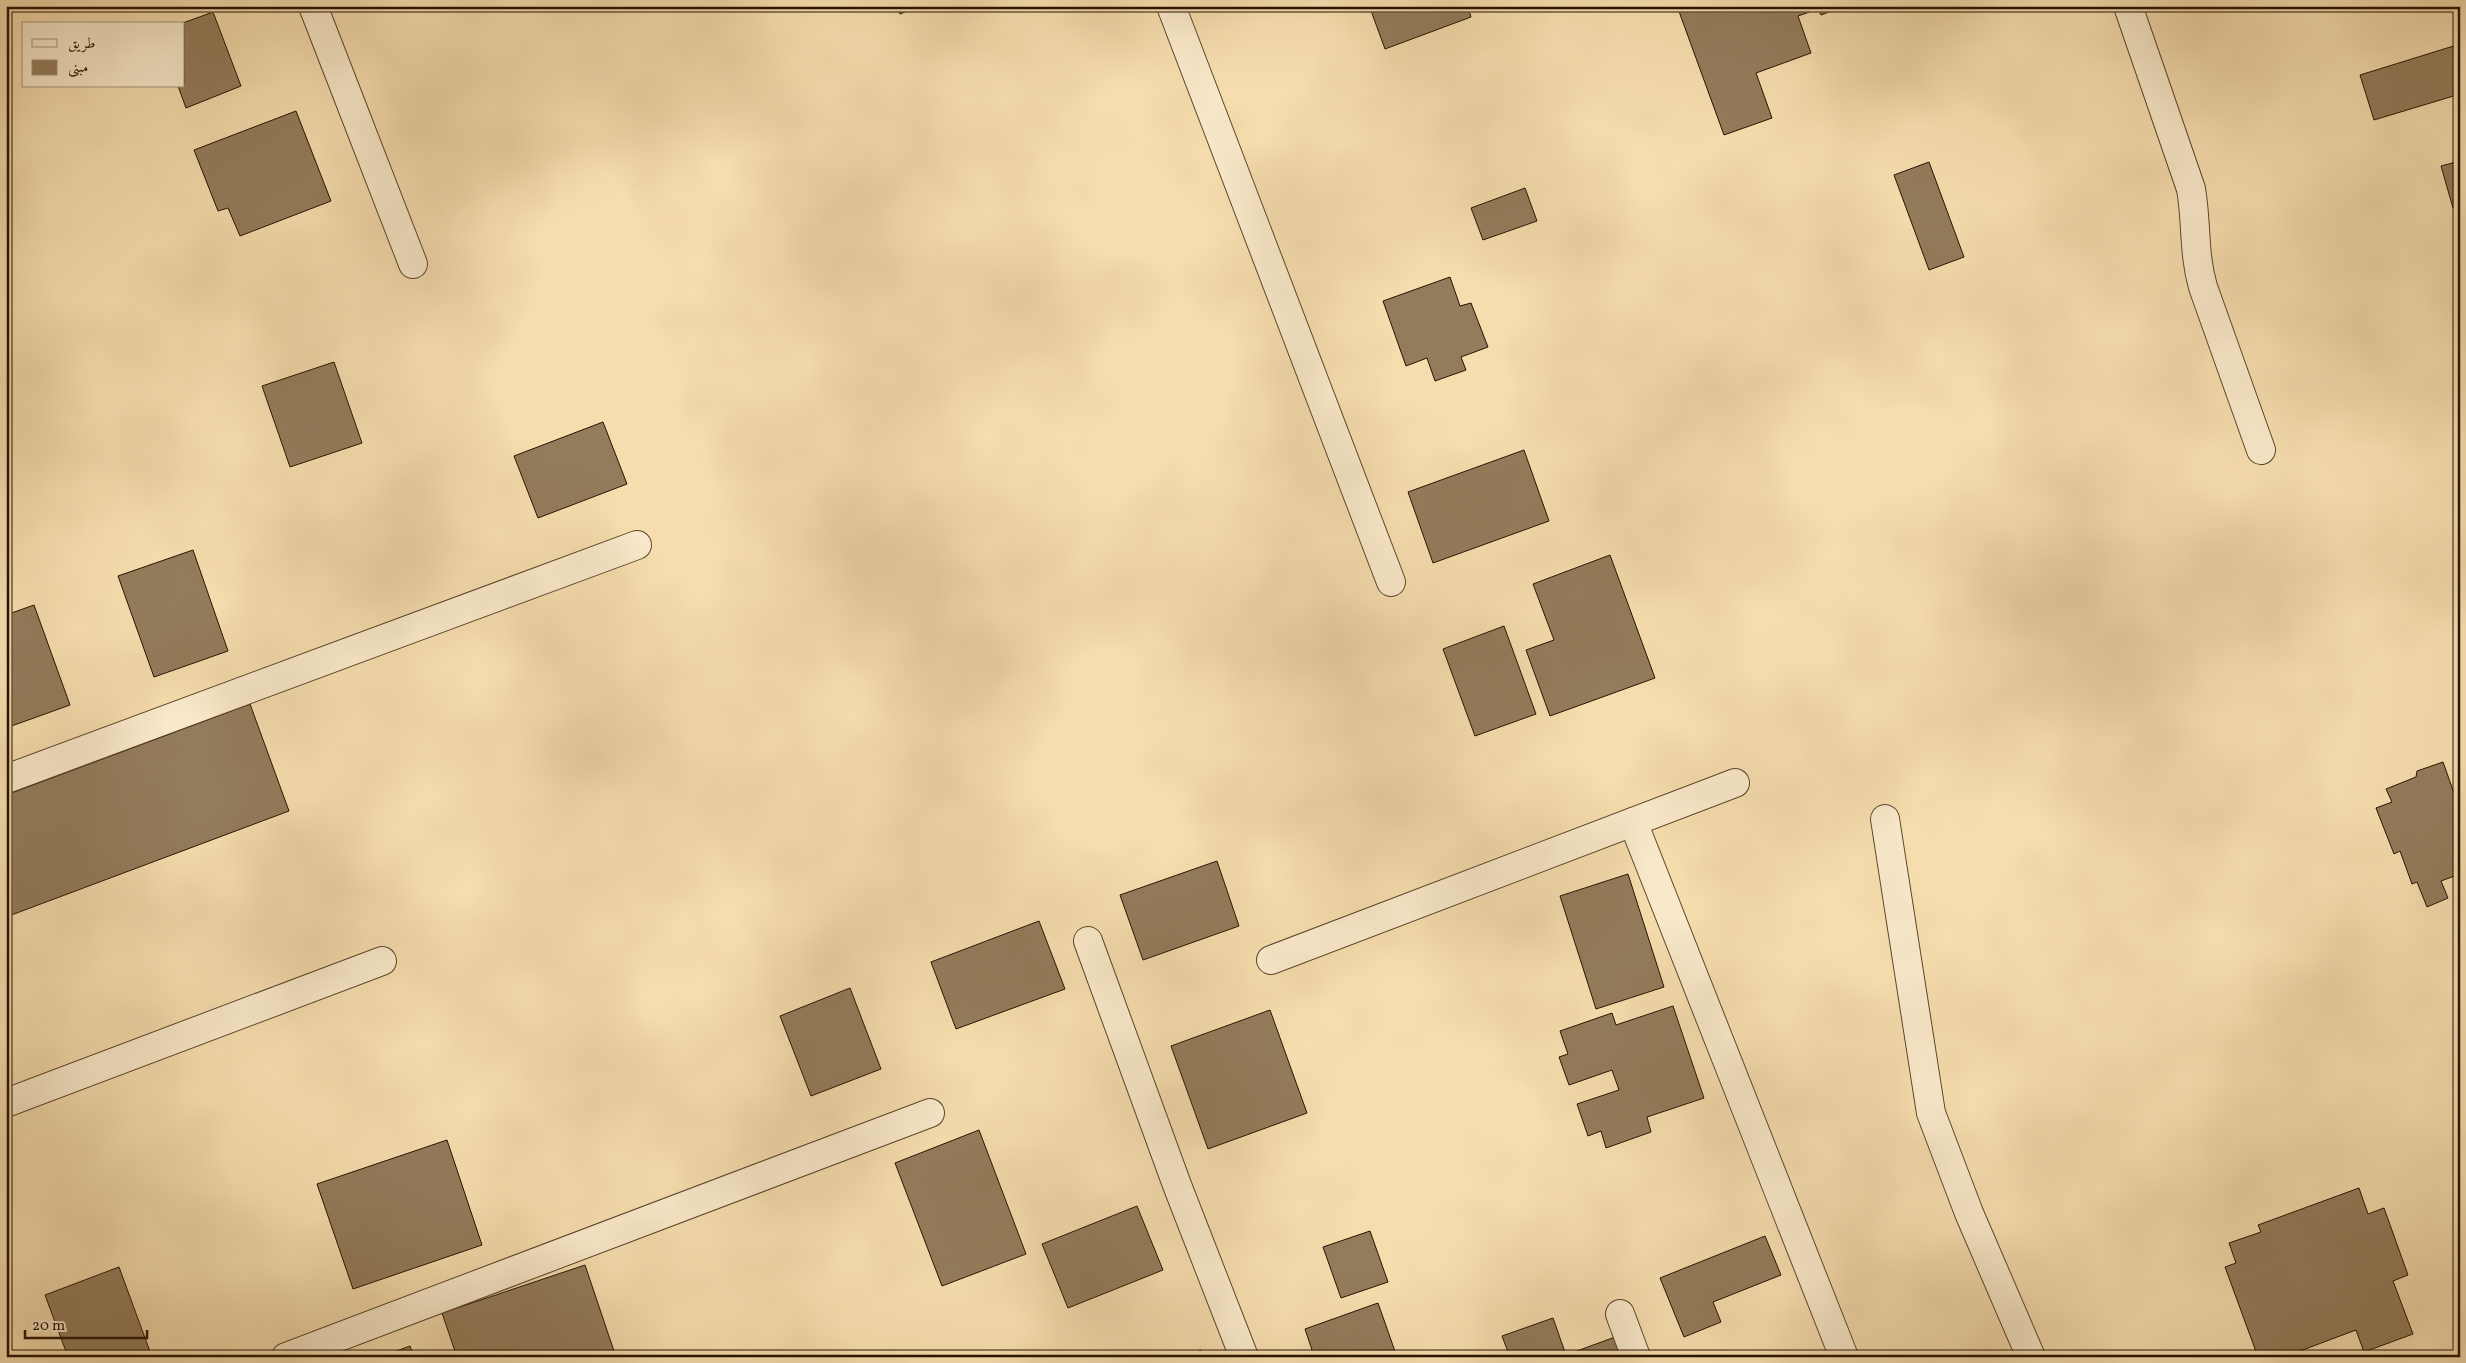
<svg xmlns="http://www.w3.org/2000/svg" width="2466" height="1363" font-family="Vollkorn,Amiri,serif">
	<rect width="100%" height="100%" fill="#f6ddae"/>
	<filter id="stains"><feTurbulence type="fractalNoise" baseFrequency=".004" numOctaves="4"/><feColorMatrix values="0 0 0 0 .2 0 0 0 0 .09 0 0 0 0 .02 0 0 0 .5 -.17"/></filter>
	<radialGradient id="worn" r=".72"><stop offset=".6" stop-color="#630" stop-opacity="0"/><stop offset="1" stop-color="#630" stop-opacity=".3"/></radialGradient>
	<g fill="#937c5b" stroke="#271301">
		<path d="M 897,6 L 920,6 L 900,14 Z"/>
		<path d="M 1376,6 L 1470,6 L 1468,7 L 1471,17 L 1385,49 L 1370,8 Z"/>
		<path d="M 1677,6 L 1845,6 L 1821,15 L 1818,9 L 1798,16 L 1811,53 L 1756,73 L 1772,118 L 1724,135 Z"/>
		<path d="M 213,12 L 241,86 L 186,108 L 178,86 L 184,86 L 184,24 L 180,24 Z"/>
		<path d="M 2460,44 L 2460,94 L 2374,120 L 2360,75 Z"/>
		<path d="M 296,111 L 331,201 L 240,236 L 228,208 L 218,211 L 194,150 Z"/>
		<path d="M 2460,161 L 2460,206 L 2453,208 L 2441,166 Z"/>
		<path d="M 1929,162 L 1964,257 L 1929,270 L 1894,175 Z"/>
		<path d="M 1525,188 L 1537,221 L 1483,240 L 1471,208 Z"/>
		<path d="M 1450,277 L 1460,306 L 1471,303 L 1488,347 L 1461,357 L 1466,370 L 1435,381 L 1427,358 L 1406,366 L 1383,301 Z"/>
		<path d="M 334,362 L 362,443 L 290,467 L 262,386 Z"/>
		<path d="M 603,422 L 627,484 L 538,518 L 514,456 Z"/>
		<path d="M 1524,450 L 1549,521 L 1433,563 L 1408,492 Z"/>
		<path d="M 193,550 L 228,651 L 154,677 L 118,576 Z"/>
		<path d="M 1610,555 L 1655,678 L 1550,716 L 1526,650 L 1554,640 L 1533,584 Z"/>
		<path d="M 34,605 L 70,705 L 6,728 L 6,615 Z"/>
		<path d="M 1504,626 L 1536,714 L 1475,736 L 1443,649 Z"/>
		<path d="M 250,704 L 289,811 L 6,917 L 6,795 Z"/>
		<path d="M 2443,762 L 2454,793 L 2460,793 L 2460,874 L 2441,881 L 2448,898 L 2427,907 L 2417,882 L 2412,884 L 2400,851 L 2394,854 L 2376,808 L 2392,802 L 2386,789 L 2416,777 L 2417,771 Z"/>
		<path d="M 1217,861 L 1239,926 L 1143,960 L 1120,895 Z"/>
		<path d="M 1628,874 L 1664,987 L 1596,1009 L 1560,896 Z"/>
		<path d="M 1039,921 L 1065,989 L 956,1029 L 931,962 Z"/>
		<path d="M 850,988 L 881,1069 L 811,1096 L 780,1016 Z"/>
		<path d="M 1673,1006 L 1704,1098 L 1647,1117 L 1651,1132 L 1606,1148 L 1601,1131 L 1588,1136 L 1577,1104 L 1619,1090 L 1612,1070 L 1569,1085 L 1559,1057 L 1568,1054 L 1560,1031 L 1612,1013 L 1616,1025 Z"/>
		<path d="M 1270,1010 L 1307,1113 L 1208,1149 L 1171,1046 Z"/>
		<path d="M 979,1130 L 1026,1254 L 942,1286 L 895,1163 Z"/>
		<path d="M 447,1140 L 482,1245 L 353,1289 L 317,1184 Z"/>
		<path d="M 2359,1188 L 2368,1214 L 2384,1208 L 2408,1275 L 2393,1281 L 2413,1334 L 2364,1352 L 2356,1330 L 2284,1357 L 2258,1357 L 2225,1267 L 2236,1263 L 2229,1243 L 2261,1232 L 2258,1225 Z"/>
		<path d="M 1137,1206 L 1163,1270 L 1068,1308 L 1042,1244 Z"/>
		<path d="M 1370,1231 L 1388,1282 L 1341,1298 L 1323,1247 Z"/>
		<path d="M 1765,1236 L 1781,1275 L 1713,1302 L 1721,1322 L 1684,1337 L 1660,1278 Z"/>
		<path d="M 585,1265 L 616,1357 L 457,1357 L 442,1313 Z"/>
		<path d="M 119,1267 L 152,1357 L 68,1357 L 45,1295 Z"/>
		<path d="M 1378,1303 L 1397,1357 L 1311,1357 L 1314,1356 L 1305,1329 Z"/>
		<path d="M 1553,1318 L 1566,1355 L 1615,1337 L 1622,1357 L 1510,1357 L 1502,1336 Z"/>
		<path d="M 410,1346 L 414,1357 L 380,1357 Z"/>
		<path d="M 1201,1350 L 1204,1357 L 1182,1357 Z"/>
	</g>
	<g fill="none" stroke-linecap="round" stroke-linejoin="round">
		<g stroke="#5b462c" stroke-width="30">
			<g id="street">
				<path d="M 313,6 L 413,264"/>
				<path d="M 1171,6 L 1391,582"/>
				<path d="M 2128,6 L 2191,189 C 2197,223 2193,252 2203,287 L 2261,450"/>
				<path d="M 6,779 L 637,545"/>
				<path d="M 1885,819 L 1931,1113 L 1969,1213 L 2031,1357"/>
				<path d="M 1633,822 L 1844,1357"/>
				<path d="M 1088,941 L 1177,1185 L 1244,1357"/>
				<path d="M 1271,960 L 1735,783"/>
				<path d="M 6,1103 L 382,961"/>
				<path d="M 1620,1314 L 1636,1357"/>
				<path d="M 286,1357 L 930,1113"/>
			</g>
		</g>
		<use href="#street" stroke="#f9e9ca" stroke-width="28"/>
	</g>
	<rect width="2466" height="1363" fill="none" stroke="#f6ddae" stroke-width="25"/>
	<rect x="8" y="8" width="2451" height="1348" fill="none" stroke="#271301" stroke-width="2.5"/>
	<rect x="12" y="12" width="2441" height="1338" fill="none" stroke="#271301"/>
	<rect x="22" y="22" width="162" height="65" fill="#f9e9ca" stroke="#a5937a"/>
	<rect x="32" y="39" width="25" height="8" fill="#f9e9ca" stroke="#a5937a"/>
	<text x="68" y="48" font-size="15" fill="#271301">طريق</text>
	<rect x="32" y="60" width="25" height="15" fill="#937c5b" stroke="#a5937a"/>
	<text x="68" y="72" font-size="15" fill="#271301">مبنى</text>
	<path d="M25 1330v8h122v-8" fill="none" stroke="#271301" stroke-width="2.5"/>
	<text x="32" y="1330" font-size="15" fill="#271301" stroke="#f9e9ca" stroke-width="4" paint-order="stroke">20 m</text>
	<rect width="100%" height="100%" filter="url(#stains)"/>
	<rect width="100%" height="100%" fill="url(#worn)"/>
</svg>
